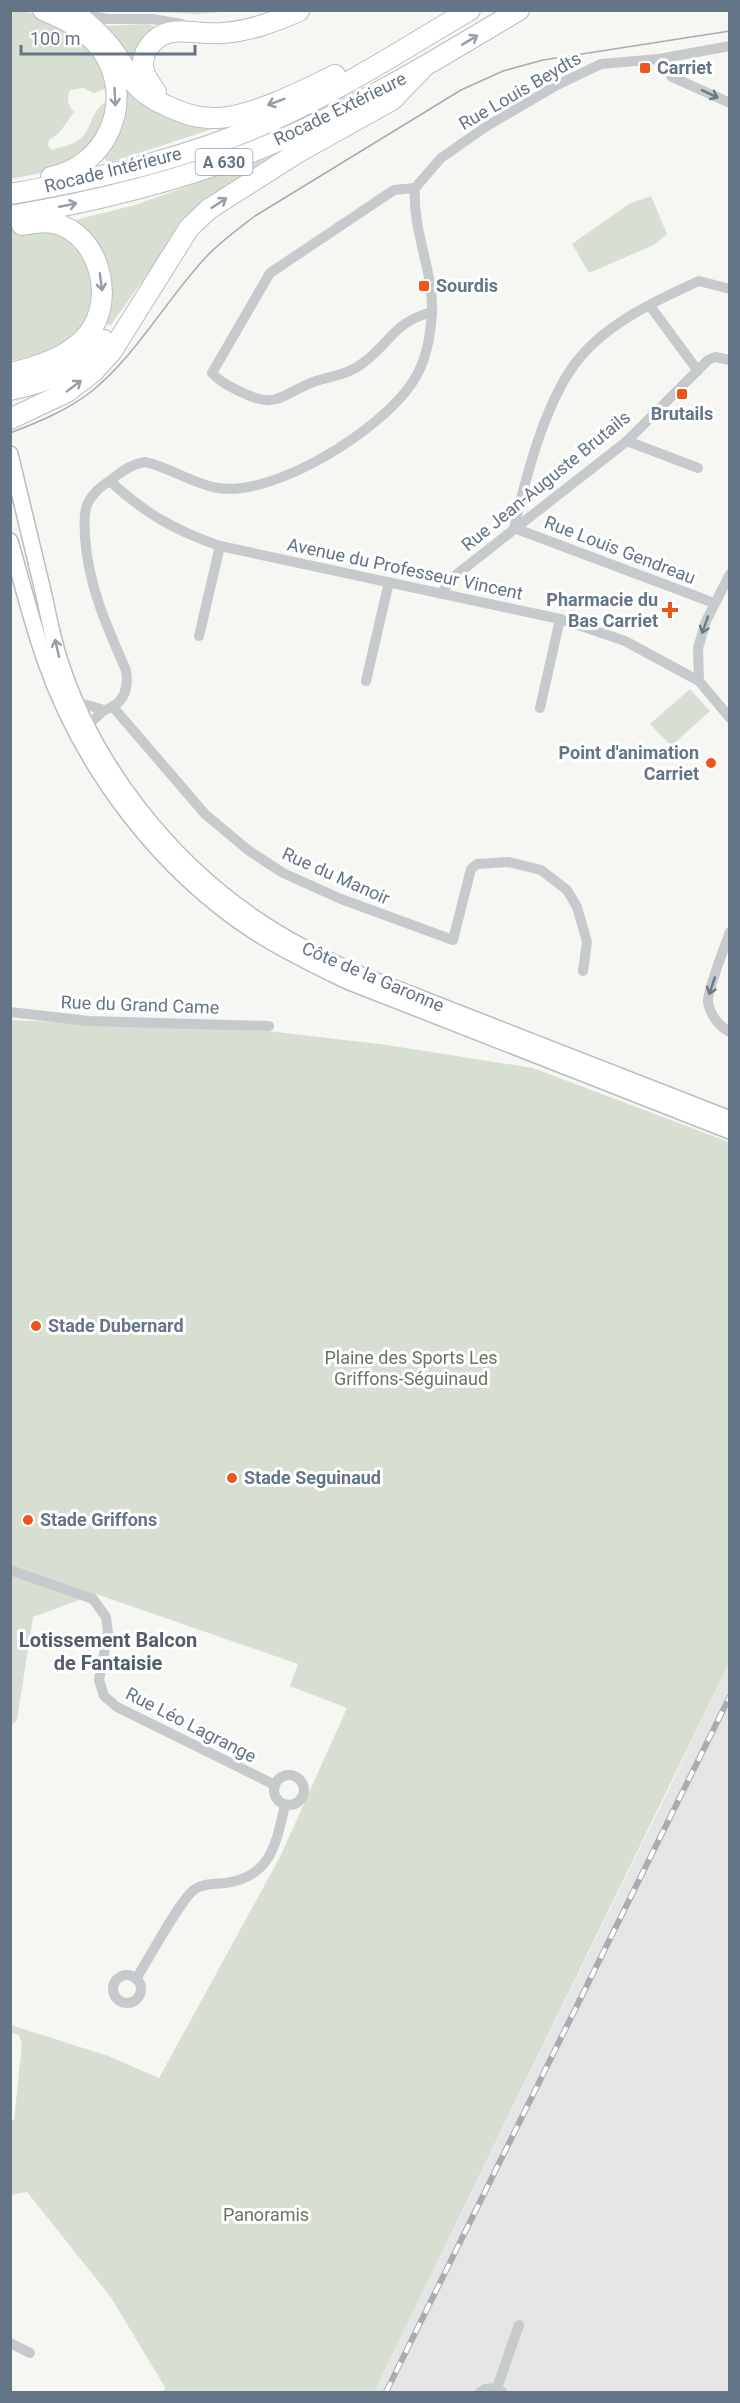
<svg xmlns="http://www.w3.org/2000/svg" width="740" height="2403" font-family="Roboto,sans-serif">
	<rect width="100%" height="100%" fill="#f6f6f3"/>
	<path fill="#e4e5e4" d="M 729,1663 L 729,2392 L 374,2392 L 668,1791 Z"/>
	<g fill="#d7dfd3">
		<path d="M 10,11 C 20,11 29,12 38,14 C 63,22 112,59 105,89 L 94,93 L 83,88 L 70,90 C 66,99 68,105 74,112 L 59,133 L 49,140 L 48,146 L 52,150 C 61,147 72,145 80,139 C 92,130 91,110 105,103 L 108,104 L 99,138 L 65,168 L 11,179 Z"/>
		<path d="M 142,11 L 234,10 L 234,11 L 197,14 Z"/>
		<path d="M 148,24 L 160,28 L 136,67 L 103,26 Z"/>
		<path d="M 128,79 L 222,126 L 108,163 L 103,157 L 114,141 L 124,86 Z"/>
		<path d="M 286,151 L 169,244 L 110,326 L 104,321 C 117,270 110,255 71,221 L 135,205 Z"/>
		<path d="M 651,196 L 667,234 L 654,245 L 589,273 L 572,244 L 629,204 Z"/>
		<path d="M 37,229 C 47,230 59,232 68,238 C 86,247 94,276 94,295 C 94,305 87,320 80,328 C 66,346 36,356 15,360 L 11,360 L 11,231 Z"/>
		<path d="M 690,689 L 710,711 L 671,746 L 650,724 Z"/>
		<path d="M 11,1020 L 268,1031 L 387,1045 L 533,1068 L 729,1142 L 729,1663 L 374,2392 L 159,2392 L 166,2389 L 110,2296 L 27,2192 L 10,2195 L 11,2121 L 14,2120 L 22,2044 L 19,2035 L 11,2033 L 11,2025 L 108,2056 L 159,2078 L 280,1857 L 347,1708 L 290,1686 L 298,1664 L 96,1594 L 33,1617 L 17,1720 L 11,1726 Z"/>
	</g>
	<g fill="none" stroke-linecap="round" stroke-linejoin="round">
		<g stroke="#b8bdc2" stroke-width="18">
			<g id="secondary">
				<path d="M 10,454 C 21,500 32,546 43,591 C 48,613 52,636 59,658 C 92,764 168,860 259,921 C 288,941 320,956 351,971 L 730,1119"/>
				<path d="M 10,541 C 22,582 32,624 46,663 C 84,770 160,870 255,932 C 284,951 316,966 347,981 L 730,1131"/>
			</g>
		</g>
		<g stroke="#babdc0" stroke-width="22">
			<g id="motorway">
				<path d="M 43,10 C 67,20 91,32 105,55 C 134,104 106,166 51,177"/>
				<path d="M 72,11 C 89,24 103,36 115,53 C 122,63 128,74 135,84 C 143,94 154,100 165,105 C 181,113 200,119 218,118 C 251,117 305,90 335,75"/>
				<path d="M 156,92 C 147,79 137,66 147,50 C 165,20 194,36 223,33 C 250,31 274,22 299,11"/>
				<path d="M 10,194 C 103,178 197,156 282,116 C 347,86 408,46 470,10"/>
				<path d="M 10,216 C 92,202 172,183 249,153 C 344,116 431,63 519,10"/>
				<path d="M 10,373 C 38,367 70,357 88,334 C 116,300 100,234 54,223 C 44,221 33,223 22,225"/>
				<path d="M 10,390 C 47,382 80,370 104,340"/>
				<path d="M 10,419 L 67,392 L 93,372 L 112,351 L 189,228 L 209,209 L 297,153 L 392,100 L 422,69"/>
			</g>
		</g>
		<g stroke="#c6cacd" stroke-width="10">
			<path d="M 82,14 L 107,19 L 152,19 L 182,24"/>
			<path d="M 659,59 L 672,77 L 730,103"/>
			<path d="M 415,188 L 394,190 L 270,273 L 212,373 C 220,382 229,386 239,391 C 278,411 280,394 316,381 C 332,376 349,374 363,363 C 391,342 394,322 432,312"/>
			<path d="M 415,188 L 441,158 L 487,126 L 557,85 L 601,64 L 659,59 L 730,46"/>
			<path d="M 650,306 L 698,371"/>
			<path d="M 627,441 L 698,468"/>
			<path d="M 110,481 C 144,513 176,531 220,546 L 560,619 L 625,641 L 699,681 L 730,718"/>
			<path d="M 441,594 L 452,578 L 627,441 L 708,360 L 715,357 L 730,360"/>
			<path d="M 714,603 L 514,528 C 526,476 547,393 583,354 C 612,321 659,299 699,281 L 730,289"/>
			<path d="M 199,636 L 220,546"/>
			<path d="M 366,681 L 389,582"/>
			<path d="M 699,681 L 698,648 L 706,621 L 730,574"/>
			<path d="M 77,702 L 104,710"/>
			<path d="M 113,707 L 205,814 L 248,850 L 283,873 L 341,899 L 453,940 L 471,869 L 477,864 L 509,862 L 541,870 L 567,890 L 577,907 L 587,942 L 583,971"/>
			<path d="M 540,708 L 560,619"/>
			<path d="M 81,722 L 87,724 C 93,721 97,717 102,712 C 106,709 111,708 115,705 C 127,697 128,683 126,670 C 107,627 88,585 85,537 C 85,526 83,516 87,505 C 92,493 102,486 112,479 C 123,471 131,464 145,462 C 170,467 192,484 218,488 C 275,497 381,430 412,383 C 426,363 430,338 432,314 C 434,271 412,231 415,188"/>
			<path d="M 730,932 C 725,946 707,991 708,1002 C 710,1014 718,1026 730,1032"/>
			<path d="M 10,1012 L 89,1021 L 269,1026"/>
			<path d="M 10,1570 L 93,1599 L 106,1617 L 108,1633 L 99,1680 L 104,1696 L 117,1707 L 275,1785"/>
			<circle cx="289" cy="1790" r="15"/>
			<circle cx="127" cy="1989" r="14"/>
			<path d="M 136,1979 C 147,1962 181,1898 195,1889 C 204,1883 216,1884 226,1883 C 272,1876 276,1843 285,1805"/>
			<path d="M 10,2343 L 30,2353"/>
			<path d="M 497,2388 L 519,2325"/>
			<path d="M 480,2392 L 485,2389 L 497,2388 L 502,2392"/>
		</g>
		<use href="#secondary" stroke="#fff" stroke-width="15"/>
		<use href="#motorway" stroke="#fff" stroke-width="20"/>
		<path stroke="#a6acb2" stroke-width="1.5" d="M 10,433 C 39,422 68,410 92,391 C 138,353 166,300 206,257 C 220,242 238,229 255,216 L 461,90 L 503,71 L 543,60 L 730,31"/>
		<g stroke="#a6acb2" stroke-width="6">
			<path id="rail" d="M 386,2392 L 730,1696"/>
		</g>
		<use href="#rail" stroke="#fff" stroke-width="4" stroke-dasharray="11" stroke-linecap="butt"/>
	</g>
	<defs><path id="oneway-shaft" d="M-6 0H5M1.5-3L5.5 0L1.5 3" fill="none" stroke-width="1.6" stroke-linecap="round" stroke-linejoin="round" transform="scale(1.5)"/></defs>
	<g stroke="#929eaa">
		<use href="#oneway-shaft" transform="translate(470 40) rotate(-31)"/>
		<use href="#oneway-shaft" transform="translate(115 97) rotate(87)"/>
		<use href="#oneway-shaft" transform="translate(276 102) rotate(159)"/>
		<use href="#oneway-shaft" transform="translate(219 203) rotate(-33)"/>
		<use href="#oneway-shaft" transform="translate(68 205) rotate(-11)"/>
		<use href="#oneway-shaft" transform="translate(101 282) rotate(82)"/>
		<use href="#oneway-shaft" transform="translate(74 386) rotate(-37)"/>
		<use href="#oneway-shaft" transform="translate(57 648) rotate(-103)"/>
	</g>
	<g stroke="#68798a">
		<use href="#oneway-shaft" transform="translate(710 94) rotate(25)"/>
		<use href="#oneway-shaft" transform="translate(705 625) rotate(109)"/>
		<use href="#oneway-shaft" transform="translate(712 986) rotate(108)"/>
	</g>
	<g fill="#ef541a" stroke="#fff" stroke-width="2">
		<rect x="639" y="62" width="12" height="12" rx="3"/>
		<rect x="418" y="280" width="12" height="12" rx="3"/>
		<rect x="676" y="388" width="12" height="12" rx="3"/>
		<path d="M667 601h6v6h6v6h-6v6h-6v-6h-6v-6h6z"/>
		<circle cx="711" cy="763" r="6"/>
		<circle cx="36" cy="1326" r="6"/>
		<circle cx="232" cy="1478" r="6"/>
		<circle cx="28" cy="1520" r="6"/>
	</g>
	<g text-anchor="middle" stroke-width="6" stroke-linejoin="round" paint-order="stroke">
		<rect fill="#fff" stroke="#929eaa" stroke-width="1.5" x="195.5" y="149" width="57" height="26" rx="4.5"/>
		<g font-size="16" font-weight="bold" fill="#637586">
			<text x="224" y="168">A 630</text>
		</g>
		<g font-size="18" font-weight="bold" fill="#637586" stroke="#fff" text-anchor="start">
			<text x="657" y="74">Carriet</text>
			<text x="436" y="292">Sourdis</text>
			<text x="682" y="420" text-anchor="middle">Brutails</text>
			<text x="658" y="606" text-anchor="end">Pharmacie du<tspan x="658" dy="21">Bas Carriet</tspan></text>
			<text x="699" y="759" text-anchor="end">Point d'animation<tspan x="699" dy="21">Carriet</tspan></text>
			<text x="48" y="1332">Stade Dubernard</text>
			<text x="244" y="1484">Stade Seguinaud</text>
			<text x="40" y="1526">Stade Griffons</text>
		</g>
		<g font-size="18" fill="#637586" stroke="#fff">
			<text transform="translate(520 91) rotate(-30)" y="6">Rue Louis Beydts</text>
			<text transform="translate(340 109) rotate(-26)" y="6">Rocade Extérieure</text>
			<text transform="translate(113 170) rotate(-14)" y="6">Rocade Intérieure</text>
			<text transform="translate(546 481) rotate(-39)" y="6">Rue Jean-Auguste Brutails</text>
			<text transform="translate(620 550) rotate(21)" y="6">Rue Louis Gendreau</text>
			<text transform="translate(405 569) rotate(12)" y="6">Avenue du Professeur Vincent</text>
			<text transform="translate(336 876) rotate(24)" y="6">Rue du Manoir</text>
			<text transform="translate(373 977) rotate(23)" y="6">Côte de la Garonne</text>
			<text transform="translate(140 1005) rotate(2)" y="6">Rue du Grand Came</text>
			<text transform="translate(191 1725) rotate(27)" y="6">Rue Léo Lagrange</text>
		</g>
		<g font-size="18" fill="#63785f" stroke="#fff">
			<text x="411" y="1364">Plaine des Sports Les<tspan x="411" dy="21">Griffons-Séguinaud</tspan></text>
			<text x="266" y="2221">Panoramis</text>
		</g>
		<g font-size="20" font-weight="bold" fill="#525e6a" stroke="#fff">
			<text x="108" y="1647">Lotissement Balcon<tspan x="108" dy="23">de Fantaisie</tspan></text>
		</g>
	</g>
	<rect width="740" height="2403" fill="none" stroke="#637586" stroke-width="24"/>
	<path d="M21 45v9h174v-9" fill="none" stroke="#637586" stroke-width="3"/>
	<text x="30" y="45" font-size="18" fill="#637586" stroke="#ffffff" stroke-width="4.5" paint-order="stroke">100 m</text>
</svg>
